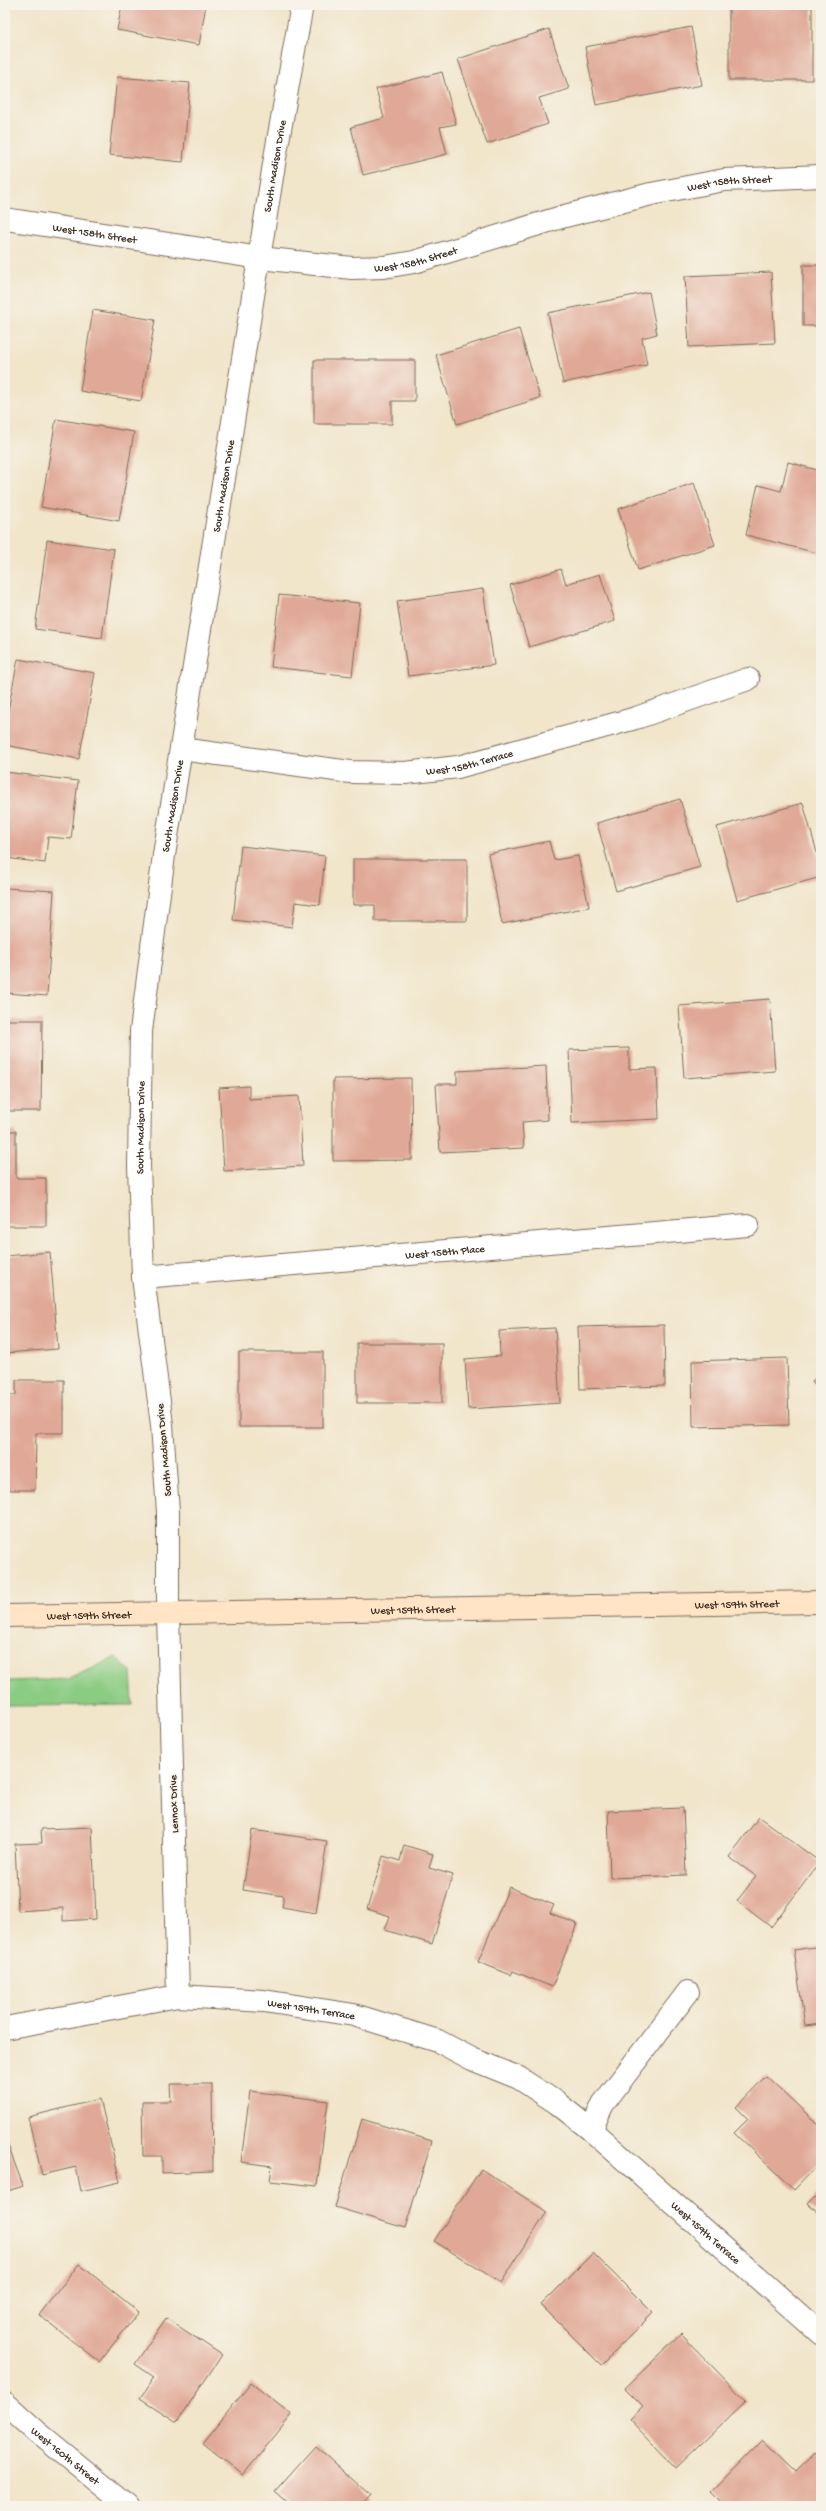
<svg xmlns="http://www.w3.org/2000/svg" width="826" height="2511" font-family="'Gochi Hand',sans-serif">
	<rect width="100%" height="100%" fill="#f7f3e8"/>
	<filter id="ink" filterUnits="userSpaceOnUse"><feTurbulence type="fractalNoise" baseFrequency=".025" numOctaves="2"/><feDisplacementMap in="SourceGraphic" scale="8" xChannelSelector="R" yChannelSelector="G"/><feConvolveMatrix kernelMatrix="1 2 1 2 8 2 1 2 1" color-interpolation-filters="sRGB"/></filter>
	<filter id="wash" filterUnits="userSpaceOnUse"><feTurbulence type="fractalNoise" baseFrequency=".012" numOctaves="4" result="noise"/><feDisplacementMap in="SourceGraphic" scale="16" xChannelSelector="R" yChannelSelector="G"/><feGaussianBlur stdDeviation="0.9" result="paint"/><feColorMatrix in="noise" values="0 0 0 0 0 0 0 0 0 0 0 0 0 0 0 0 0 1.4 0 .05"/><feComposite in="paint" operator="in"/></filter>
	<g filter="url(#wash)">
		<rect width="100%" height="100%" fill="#f1e5ca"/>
		<path fill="#8bcc83" stroke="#637b50" d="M 116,1657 L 131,1671 L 133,1705 L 5,1706 L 5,1681 L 69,1679 Z"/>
		<g id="blocks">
			<g fill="#e0a896">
				<path d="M 122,5 L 206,5 L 199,45 L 117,30 Z"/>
				<rect x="729" y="7" width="83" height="73"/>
				<path d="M 691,27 L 702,85 L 596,105 L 585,47 Z"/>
				<path d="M 549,29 L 569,89 L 539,98 L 548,124 L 487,144 L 458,59 Z"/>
				<path d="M 442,72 L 456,124 L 440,127 L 447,154 L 363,175 L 351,127 L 384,118 L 376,89 Z"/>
				<path d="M 117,77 L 190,83 L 183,162 L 109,155 Z"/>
				<rect x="803" y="265" width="18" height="61"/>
				<path d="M 771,272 L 775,343 L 689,347 L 685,276 Z"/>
				<path d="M 649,292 L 657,334 L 642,338 L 647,365 L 563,383 L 548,313 Z"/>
				<path d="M 93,310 L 155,320 L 141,401 L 80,391 Z"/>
				<path d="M 519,329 L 540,398 L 457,424 L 436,355 Z"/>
				<path d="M 314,360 L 415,360 L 415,401 L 392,401 L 392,424 L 314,424 Z"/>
				<path d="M 56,419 L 134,432 L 119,521 L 41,507 Z"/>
				<path d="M 788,462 L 821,471 L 821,554 L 746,535 L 758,485 L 781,491 Z"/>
				<path d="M 694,483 L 715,545 L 638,570 L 618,509 Z"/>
				<path d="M 47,540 L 114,549 L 102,638 L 35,629 Z"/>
				<path d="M 561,569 L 566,584 L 600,574 L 615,621 L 529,647 L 510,585 Z"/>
				<path d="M 483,589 L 494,665 L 408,676 L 397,601 Z"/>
				<path d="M 279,595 L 360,603 L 352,676 L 271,667 Z"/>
				<path d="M 18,659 L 95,673 L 79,759 L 5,745 L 5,726 Z"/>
				<path d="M 5,772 L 78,781 L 71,839 L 48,837 L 45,863 L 5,858 Z"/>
				<path d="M 680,799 L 700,867 L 616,891 L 597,823 Z"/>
				<path d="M 803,803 L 821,867 L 821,877 L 737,900 L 717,827 Z"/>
				<path d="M 549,841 L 554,860 L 578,856 L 589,907 L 502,924 L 488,854 Z"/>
				<path d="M 241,846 L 325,856 L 320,905 L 295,902 L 292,927 L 233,920 Z"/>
				<path d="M 353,859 L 467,859 L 467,921 L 375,921 L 375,905 L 353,905 Z"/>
				<path d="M 5,888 L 54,891 L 47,996 L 5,993 Z"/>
				<path d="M 770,999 L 775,1071 L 684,1078 L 679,1006 Z"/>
				<path d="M 5,1020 L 42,1020 L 41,1111 L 5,1111 Z"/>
				<path d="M 629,1048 L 629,1069 L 657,1068 L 659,1119 L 572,1123 L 569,1050 Z"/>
				<path d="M 546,1066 L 548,1120 L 522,1122 L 524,1148 L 440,1152 L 436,1084 L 457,1084 L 457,1071 Z"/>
				<path d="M 411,1078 L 412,1160 L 333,1161 L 333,1079 Z"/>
				<path d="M 249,1086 L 249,1099 L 299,1096 L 303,1166 L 224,1171 L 219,1088 Z"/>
				<path d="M 5,1131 L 16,1131 L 16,1178 L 46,1178 L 46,1226 L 5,1226 Z"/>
				<path d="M 50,1252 L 58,1349 L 5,1353 L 5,1256 Z"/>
				<path d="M 664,1325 L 665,1386 L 580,1389 L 578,1327 Z"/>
				<path d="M 555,1328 L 560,1403 L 468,1409 L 465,1359 L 500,1356 L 499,1331 Z"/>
				<rect x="357" y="1343" width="85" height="60"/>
				<rect x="239" y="1352" width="84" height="75"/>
				<path d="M 787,1358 L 789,1425 L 693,1427 L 692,1361 Z"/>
				<path d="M 821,1373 L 821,1391 L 812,1381 Z"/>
				<path d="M 16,1380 L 64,1380 L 64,1433 L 36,1433 L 35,1490 L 5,1490 L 5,1395 L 16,1395 Z"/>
				<path d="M 683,1808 L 686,1875 L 610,1878 L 608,1811 Z"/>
				<path d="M 759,1817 L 820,1862 L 771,1927 L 737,1901 L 756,1876 L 729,1857 Z"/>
				<path d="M 92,1827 L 96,1919 L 63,1921 L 63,1908 L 18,1911 L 15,1844 L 42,1843 L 41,1829 Z"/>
				<path d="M 252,1830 L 327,1841 L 316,1913 L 282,1907 L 284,1896 L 243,1890 Z"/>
				<path d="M 404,1845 L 433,1854 L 429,1868 L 453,1875 L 432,1944 L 385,1930 L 390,1916 L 367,1909 L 383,1856 L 400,1861 Z"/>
				<path d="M 509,1887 L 554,1905 L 550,1913 L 577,1924 L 552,1987 L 513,1971 L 511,1975 L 478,1962 Z"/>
				<path d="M 821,1946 L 821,2024 L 805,2026 L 794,1950 Z"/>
				<path d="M 766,2076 L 821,2127 L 821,2162 L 794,2190 L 734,2133 L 748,2119 L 736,2107 Z"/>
				<path d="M 170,2084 L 212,2084 L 213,2171 L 162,2173 L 162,2156 L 143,2156 L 142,2101 L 171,2101 Z"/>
				<path d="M 250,2091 L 328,2101 L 317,2186 L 270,2181 L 272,2166 L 241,2162 Z"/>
				<path d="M 100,2099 L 120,2182 L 81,2191 L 76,2167 L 42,2175 L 28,2117 Z"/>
				<path d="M 362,2119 L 432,2141 L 405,2228 L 335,2207 Z"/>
				<path d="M 5,2137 L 23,2186 L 5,2192 Z"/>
				<path d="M 481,2169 L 547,2212 L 501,2283 L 434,2241 Z"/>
				<path d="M 821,2191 L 821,2216 L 808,2204 Z"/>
				<path d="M 593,2253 L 653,2313 L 601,2365 L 541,2305 Z"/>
				<path d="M 79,2264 L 139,2312 L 99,2362 L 39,2315 Z"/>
				<path d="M 166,2318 L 222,2355 L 177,2422 L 140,2398 L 154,2377 L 135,2364 Z"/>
				<path d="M 681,2334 L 746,2401 L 676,2468 L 629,2419 L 643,2406 L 625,2388 Z"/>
				<path d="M 251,2383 L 292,2415 L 243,2475 L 203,2443 Z"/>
				<path d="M 763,2440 L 796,2472 L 814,2453 L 821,2460 L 821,2501 L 817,2506 L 724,2506 L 711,2493 Z"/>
				<path d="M 315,2446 L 371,2496 L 362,2506 L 292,2506 L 275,2491 Z"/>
			</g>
		</g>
	</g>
	<g filter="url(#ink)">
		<use href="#blocks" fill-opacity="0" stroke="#7b6b5a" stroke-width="1"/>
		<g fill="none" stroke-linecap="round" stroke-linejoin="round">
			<g stroke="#7b6b5a" stroke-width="24">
				<g id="minor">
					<path id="s1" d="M 5,219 L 260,258 L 352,268 L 384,267 L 414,262 L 565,216 L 651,194 L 724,180 L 821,176"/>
					<path id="s2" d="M 181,749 L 350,772 L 405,773 L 458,767 L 636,718 L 748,679"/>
					<path id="s3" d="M 143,1277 L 748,1225"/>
					<path id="s4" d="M 178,1996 L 168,1613 L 168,1512 L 162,1425 L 143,1277 L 139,1166 L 141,1031 L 164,855 L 275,158 L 302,5"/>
					<path id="s5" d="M 5,2028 L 178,1996 L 264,2001 L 354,2015 L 438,2041 L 472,2059 L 519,2078 L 557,2103 L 591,2130 L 821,2334"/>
					<path d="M 591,2130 L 603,2104 L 688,1992"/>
					<path id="s6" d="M 5,2403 L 36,2431 L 128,2506"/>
				</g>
			</g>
			<g stroke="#7b6b5a" stroke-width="24">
				<g id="secondary">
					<path id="s7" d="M 5,1616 L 821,1602"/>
				</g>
			</g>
			<use href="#minor" stroke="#fff" stroke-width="22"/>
			<use href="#secondary" stroke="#ffe4c6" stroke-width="22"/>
		</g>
	</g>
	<g text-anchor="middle" stroke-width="3" stroke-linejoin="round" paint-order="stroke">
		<g font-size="11" fill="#3b2a1e" stroke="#f7f3e8">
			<text dy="4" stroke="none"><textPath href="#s4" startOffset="1842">South Madison Drive</textPath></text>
			<text dy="4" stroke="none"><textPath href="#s1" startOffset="739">West 158th Street</textPath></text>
			<text dy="4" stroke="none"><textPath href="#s1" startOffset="91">West 158th Street</textPath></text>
			<text dy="4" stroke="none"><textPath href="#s1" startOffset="415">West 158th Street</textPath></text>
			<text dy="4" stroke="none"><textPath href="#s4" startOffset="1518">South Madison Drive</textPath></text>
			<text dy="4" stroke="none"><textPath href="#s2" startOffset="291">West 158th Terrace</textPath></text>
			<text dy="4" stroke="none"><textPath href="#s4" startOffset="1194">South Madison Drive</textPath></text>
			<text dy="4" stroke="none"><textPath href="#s4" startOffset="870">South Madison Drive</textPath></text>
			<text dy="4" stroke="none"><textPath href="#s3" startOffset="303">West 158th Place</textPath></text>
			<text transform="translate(163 1450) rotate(-95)" y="4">South Madison Drive</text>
			<text dy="4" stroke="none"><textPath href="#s7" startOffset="732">West 159th Street</textPath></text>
			<text dy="4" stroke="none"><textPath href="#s7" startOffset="408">West 159th Street</textPath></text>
			<text dy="4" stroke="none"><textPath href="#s7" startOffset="84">West 159th Street</textPath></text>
			<text transform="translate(173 1804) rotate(-92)" y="4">Lennox Drive</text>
			<text dy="4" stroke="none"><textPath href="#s5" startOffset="310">West 159th Terrace</textPath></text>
			<text dy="4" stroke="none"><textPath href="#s5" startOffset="773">West 159th Terrace</textPath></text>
			<text dy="4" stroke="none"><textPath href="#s6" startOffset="80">West 160th Street</textPath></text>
		</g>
	</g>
	<rect width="826" height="2511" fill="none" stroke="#f7f3e8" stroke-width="20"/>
</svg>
